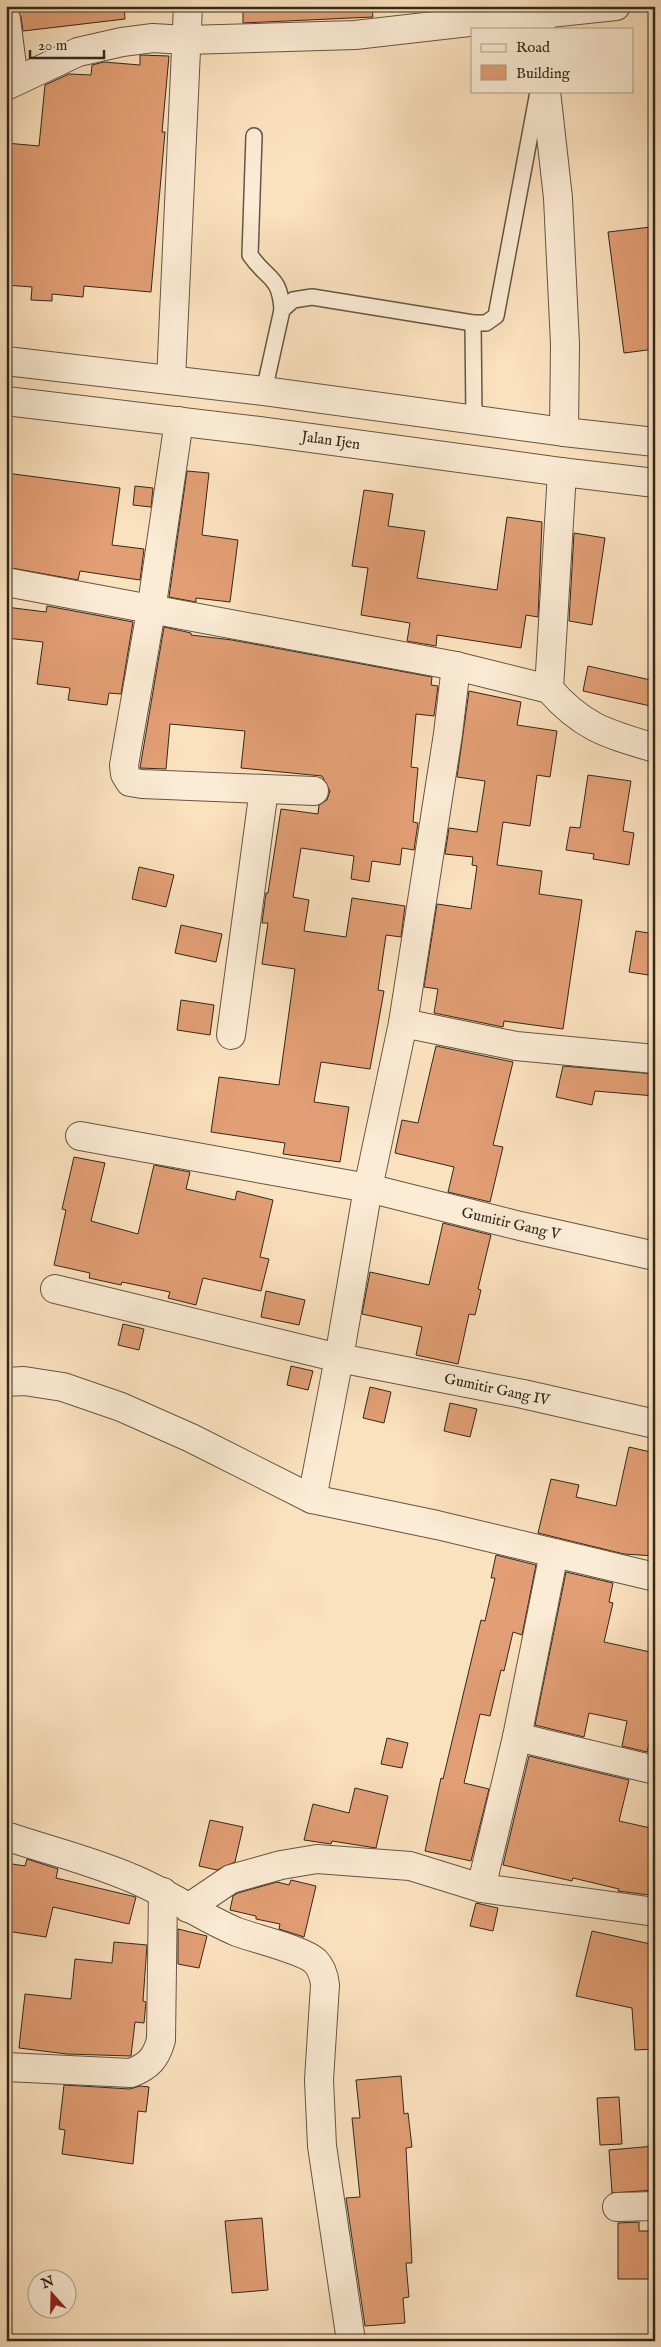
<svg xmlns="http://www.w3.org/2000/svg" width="661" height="2347" font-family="'IM FELL English',serif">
	<rect width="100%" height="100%" fill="#fbe2be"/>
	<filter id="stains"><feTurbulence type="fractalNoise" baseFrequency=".004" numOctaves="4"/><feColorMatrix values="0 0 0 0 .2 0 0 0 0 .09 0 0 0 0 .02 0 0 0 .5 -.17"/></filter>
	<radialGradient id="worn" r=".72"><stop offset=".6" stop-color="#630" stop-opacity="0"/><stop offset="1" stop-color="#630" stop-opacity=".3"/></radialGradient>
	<g fill="#e29e74" stroke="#31281c">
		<path d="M 14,6 L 124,6 L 125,19 L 23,31 L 21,17 Z"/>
		<path d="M 243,6 L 372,6 L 373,17 L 243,23 Z"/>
		<path d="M 140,55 L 169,56 L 162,132 L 165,132 L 151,292 L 84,286 L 83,297 L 52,294 L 52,301 L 31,300 L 32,287 L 6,285 L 6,143 L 39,146 L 45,85 L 69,74 L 91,75 L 92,65 L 104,62 L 140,65 Z"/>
		<path d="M 651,227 L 655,254 L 655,349 L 624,353 L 608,232 Z"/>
		<path d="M 187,471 L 209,473 L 202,535 L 238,540 L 230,602 L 196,598 L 196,602 L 169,597 Z"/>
		<path d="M 6,473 L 120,488 L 112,545 L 144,549 L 140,580 L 80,571 L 78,580 L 6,567 Z"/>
		<path d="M 135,486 L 153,488 L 151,507 L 133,505 Z"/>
		<path d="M 364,490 L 393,494 L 388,526 L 425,531 L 417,578 L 497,590 L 507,517 L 542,522 L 538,617 L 526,615 L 521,648 L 437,635 L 436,646 L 407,641 L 410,623 L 361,615 L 368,568 L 352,566 Z"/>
		<path d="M 574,533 L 605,538 L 592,625 L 569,621 Z"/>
		<path d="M 47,606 L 133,622 L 121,694 L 109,693 L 107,705 L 68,700 L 70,688 L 37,684 L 43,642 L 6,638 L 6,607 L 46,612 Z"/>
		<path d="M 164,627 L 191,633 L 191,635 L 232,640 L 432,677 L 431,685 L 438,686 L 434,716 L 416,714 L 411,767 L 418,768 L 413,822 L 418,823 L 414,850 L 402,848 L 400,865 L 372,861 L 369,882 L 351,879 L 354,856 L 301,848 L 293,897 L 309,900 L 304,931 L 346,937 L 352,898 L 405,906 L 401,937 L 386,935 L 378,990 L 384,991 L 370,1069 L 321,1062 L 314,1102 L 349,1107 L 340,1162 L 283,1154 L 285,1143 L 211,1132 L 219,1077 L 279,1085 L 295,969 L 262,964 L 268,923 L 262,923 L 266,893 L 268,893 L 281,809 L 318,814 L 319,805 L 327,800 L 330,791 L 322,776 L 241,768 L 245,731 L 170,724 L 166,769 L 140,768 Z"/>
		<path d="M 588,666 L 655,681 L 655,707 L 583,691 Z"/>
		<path d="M 469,691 L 521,702 L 517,725 L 557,731 L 550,777 L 537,775 L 530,826 L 503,822 L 497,865 L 542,871 L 539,894 L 582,900 L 563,1029 L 504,1021 L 503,1027 L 434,1013 L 438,989 L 424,987 L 437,904 L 471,909 L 477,866 L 472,865 L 473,857 L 445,854 L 449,828 L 477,832 L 485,781 L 457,777 Z"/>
		<path d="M 588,775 L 631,781 L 623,831 L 634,833 L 629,865 L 593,859 L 594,854 L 566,850 L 570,827 L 580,828 Z"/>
		<path d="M 139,867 L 174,875 L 166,907 L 132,899 Z"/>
		<path d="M 181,925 L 222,934 L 216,962 L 175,953 Z"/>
		<path d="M 636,931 L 655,934 L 655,976 L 629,972 Z"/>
		<path d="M 181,1000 L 214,1005 L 210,1035 L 177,1030 Z"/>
		<path d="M 436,1046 L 513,1062 L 493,1145 L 503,1147 L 490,1202 L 448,1192 L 454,1167 L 395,1153 L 402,1120 L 418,1123 Z"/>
		<path d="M 563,1066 L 655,1074 L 655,1096 L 595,1091 L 592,1105 L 556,1097 Z"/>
		<path d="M 74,1157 L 105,1163 L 91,1221 L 138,1234 L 154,1165 L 190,1172 L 186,1189 L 235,1200 L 237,1191 L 273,1200 L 260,1257 L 269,1259 L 261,1291 L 203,1278 L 196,1305 L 168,1298 L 170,1292 L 122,1282 L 121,1285 L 89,1278 L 90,1273 L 54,1265 L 66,1210 L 62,1209 Z"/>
		<path d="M 443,1223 L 491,1235 L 478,1289 L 481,1290 L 475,1315 L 469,1314 L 458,1364 L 416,1355 L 422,1327 L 362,1314 L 370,1272 L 429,1285 Z"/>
		<path d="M 266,1291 L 305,1300 L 299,1325 L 261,1317 Z"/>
		<path d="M 123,1324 L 144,1329 L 139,1350 L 118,1345 Z"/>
		<path d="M 291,1366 L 313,1371 L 308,1390 L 287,1385 Z"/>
		<path d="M 370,1387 L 391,1392 L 384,1423 L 363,1418 Z"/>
		<path d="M 450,1403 L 477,1409 L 470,1437 L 444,1431 Z"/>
		<path d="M 629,1447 L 655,1453 L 655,1556 L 624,1554 L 538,1533 L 551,1479 L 579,1485 L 576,1497 L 616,1506 Z"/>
		<path d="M 496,1555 L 536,1565 L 522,1635 L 513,1632 L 504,1671 L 501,1670 L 490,1716 L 480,1714 L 464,1783 L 489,1789 L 471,1861 L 425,1851 L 441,1778 L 443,1779 L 481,1620 L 485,1621 L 495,1578 L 491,1578 Z"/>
		<path d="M 566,1572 L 613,1583 L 609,1602 L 613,1603 L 604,1642 L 655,1653 L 655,1720 L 647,1752 L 622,1746 L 627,1721 L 589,1713 L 584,1737 L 535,1725 Z"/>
		<path d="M 387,1738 L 408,1743 L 402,1768 L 381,1764 Z"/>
		<path d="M 529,1756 L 629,1780 L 619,1821 L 655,1829 L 655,1871 L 649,1895 L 618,1891 L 619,1889 L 573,1878 L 572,1881 L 503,1865 Z"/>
		<path d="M 355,1788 L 388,1796 L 376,1848 L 332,1841 L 331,1844 L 304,1840 L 313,1804 L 349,1813 Z"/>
		<path d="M 210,1820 L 243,1827 L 235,1862 L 217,1870 L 199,1866 Z"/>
		<path d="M 27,1859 L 58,1869 L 56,1878 L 136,1897 L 129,1924 L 53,1907 L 46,1937 L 6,1931 L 6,1863 L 25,1866 Z"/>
		<path d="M 291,1880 L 316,1886 L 304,1937 L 279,1929 L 280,1924 L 256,1919 L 256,1916 L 230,1910 L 233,1896 L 238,1893 L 277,1882 L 289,1885 Z"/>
		<path d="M 476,1903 L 498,1908 L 493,1931 L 470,1926 Z"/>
		<path d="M 178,1929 L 207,1936 L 199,1968 L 178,1964 Z"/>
		<path d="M 592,1931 L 655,1945 L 655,2049 L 635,2050 L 632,2008 L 576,1996 Z"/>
		<path d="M 114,1942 L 147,1945 L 143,2001 L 146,2002 L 144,2023 L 135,2022 L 131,2056 L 67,2054 L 19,2048 L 25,1994 L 71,1999 L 75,1959 L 112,1963 Z"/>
		<path d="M 401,2076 L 404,2114 L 408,2113 L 412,2147 L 406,2148 L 412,2263 L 406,2263 L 409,2297 L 403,2298 L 405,2323 L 365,2326 L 346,2198 L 360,2197 L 352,2118 L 360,2118 L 356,2080 Z"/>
		<path d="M 64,2085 L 130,2089 L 140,2086 L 149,2087 L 146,2112 L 138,2111 L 133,2164 L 62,2154 L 65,2130 L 59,2129 Z"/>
		<path d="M 619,2097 L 622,2144 L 600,2145 L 597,2098 Z"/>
		<path d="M 655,2146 L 655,2190 L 612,2193 L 609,2150 Z"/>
		<path d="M 262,2218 L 268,2290 L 232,2293 L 225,2221 Z"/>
		<path d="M 639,2222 L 639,2231 L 655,2231 L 655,2279 L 618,2279 L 618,2223 Z"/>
	</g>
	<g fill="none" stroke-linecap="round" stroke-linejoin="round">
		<g stroke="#645644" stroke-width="18">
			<g id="service">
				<path d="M 254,136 L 250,255 C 267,280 280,275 282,310"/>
				<path d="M 473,323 L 474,420"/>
				<path d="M 264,391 L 282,310 L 293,300 L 312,297 L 473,323 L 486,323 L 496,316 L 538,92"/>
			</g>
		</g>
		<g stroke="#645644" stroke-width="30">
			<g id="minor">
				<path d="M 540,14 L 616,6"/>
				<path d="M 6,19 L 14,81"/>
				<path d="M 6,86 L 78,52 L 122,42 L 153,38 L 186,40 L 355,35 L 540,14 L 541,29"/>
				<path d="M 546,91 L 558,198 L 565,344 L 564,432"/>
				<path d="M 171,380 L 188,6"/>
				<path d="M 179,421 L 151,611 L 124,765 L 125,774 L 130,782 L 142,784 L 314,791"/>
				<path d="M 562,472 L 549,689 C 583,728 608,734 655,748"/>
				<path d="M 6,582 L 456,666 L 549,689"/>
				<path d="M 403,1023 L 516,1046 L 655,1059"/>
				<path d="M 231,1035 L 264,789"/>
				<path d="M 80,1136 L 368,1188 L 520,1226 L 655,1256"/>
				<path d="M 55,1289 L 339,1358 L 523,1394 L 655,1424"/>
				<path d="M 6,1382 L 24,1381 L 63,1387 L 121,1407 L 191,1438 L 312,1499 L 437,1525 L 655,1577"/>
				<path d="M 312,1499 L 339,1358 L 368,1188 L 403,1023 L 448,734 L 456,666"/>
				<path d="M 517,1737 L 655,1770"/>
				<path d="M 6,1836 C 47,1850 89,1860 129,1877 C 167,1892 199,1916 237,1932 C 256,1939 303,1950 315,1961 C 321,1967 324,1976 325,1985 L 319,2080 L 322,2146 L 351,2341"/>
				<path d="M 481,1888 L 517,1737 L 554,1553"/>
				<path d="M 188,1908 L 231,1879 L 281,1865 L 317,1859 L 410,1866 L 481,1888 L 655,1912"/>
				<path d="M 6,2067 L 131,2073 C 149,2066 156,2058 161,2040 L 163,1892"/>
				<path d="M 617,2207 L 655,2206"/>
			</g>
		</g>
		<g stroke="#645644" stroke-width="30">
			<g id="tertiary">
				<path d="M 6,361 L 264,391 L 564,432 L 655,442"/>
				<path d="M 6,401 L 259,431 L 562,472 L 655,483"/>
			</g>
		</g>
		<use href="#service" stroke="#fcecd5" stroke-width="15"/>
		<use href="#minor" stroke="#fcecd5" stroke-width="28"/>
		<use href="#tertiary" stroke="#fcecd5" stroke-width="28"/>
	</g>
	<g text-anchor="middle" stroke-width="4.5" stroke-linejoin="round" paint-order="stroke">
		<g font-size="15" fill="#31281c" stroke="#fcecd5">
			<text transform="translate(331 440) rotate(8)" y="5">Jalan Ijen</text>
			<text transform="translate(511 1223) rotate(13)" y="5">Gumitir Gang V</text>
			<text transform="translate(497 1389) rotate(12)" y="5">Gumitir Gang IV</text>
		</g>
	</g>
	<rect width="661" height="2347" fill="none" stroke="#fbe2be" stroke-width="25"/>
	<rect x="8" y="8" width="646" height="2332" fill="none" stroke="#31281c" stroke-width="2.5"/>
	<rect x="12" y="12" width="636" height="2322" fill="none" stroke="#31281c"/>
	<rect x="471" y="28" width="162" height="65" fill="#fcecd5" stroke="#ab9e8b"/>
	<rect x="481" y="44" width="25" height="8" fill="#fcecd5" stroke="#ab9e8b"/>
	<text x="516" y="52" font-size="15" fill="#31281c">Road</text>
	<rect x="481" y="65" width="25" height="15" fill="#e29e74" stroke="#ab9e8b"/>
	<text x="516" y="78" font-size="15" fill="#31281c">Building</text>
	<g transform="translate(52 2294) rotate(340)"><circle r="24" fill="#fcecd5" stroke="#ab9e8b"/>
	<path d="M0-4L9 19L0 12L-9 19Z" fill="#8f2418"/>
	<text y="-8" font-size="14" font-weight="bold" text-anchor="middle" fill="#31281c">N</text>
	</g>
	<path d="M30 50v8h74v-8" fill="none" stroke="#31281c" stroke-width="2.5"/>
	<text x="38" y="50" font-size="15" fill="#31281c" stroke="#fcecd5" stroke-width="4" paint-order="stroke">20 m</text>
	<rect width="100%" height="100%" filter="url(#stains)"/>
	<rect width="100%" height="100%" fill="url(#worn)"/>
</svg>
